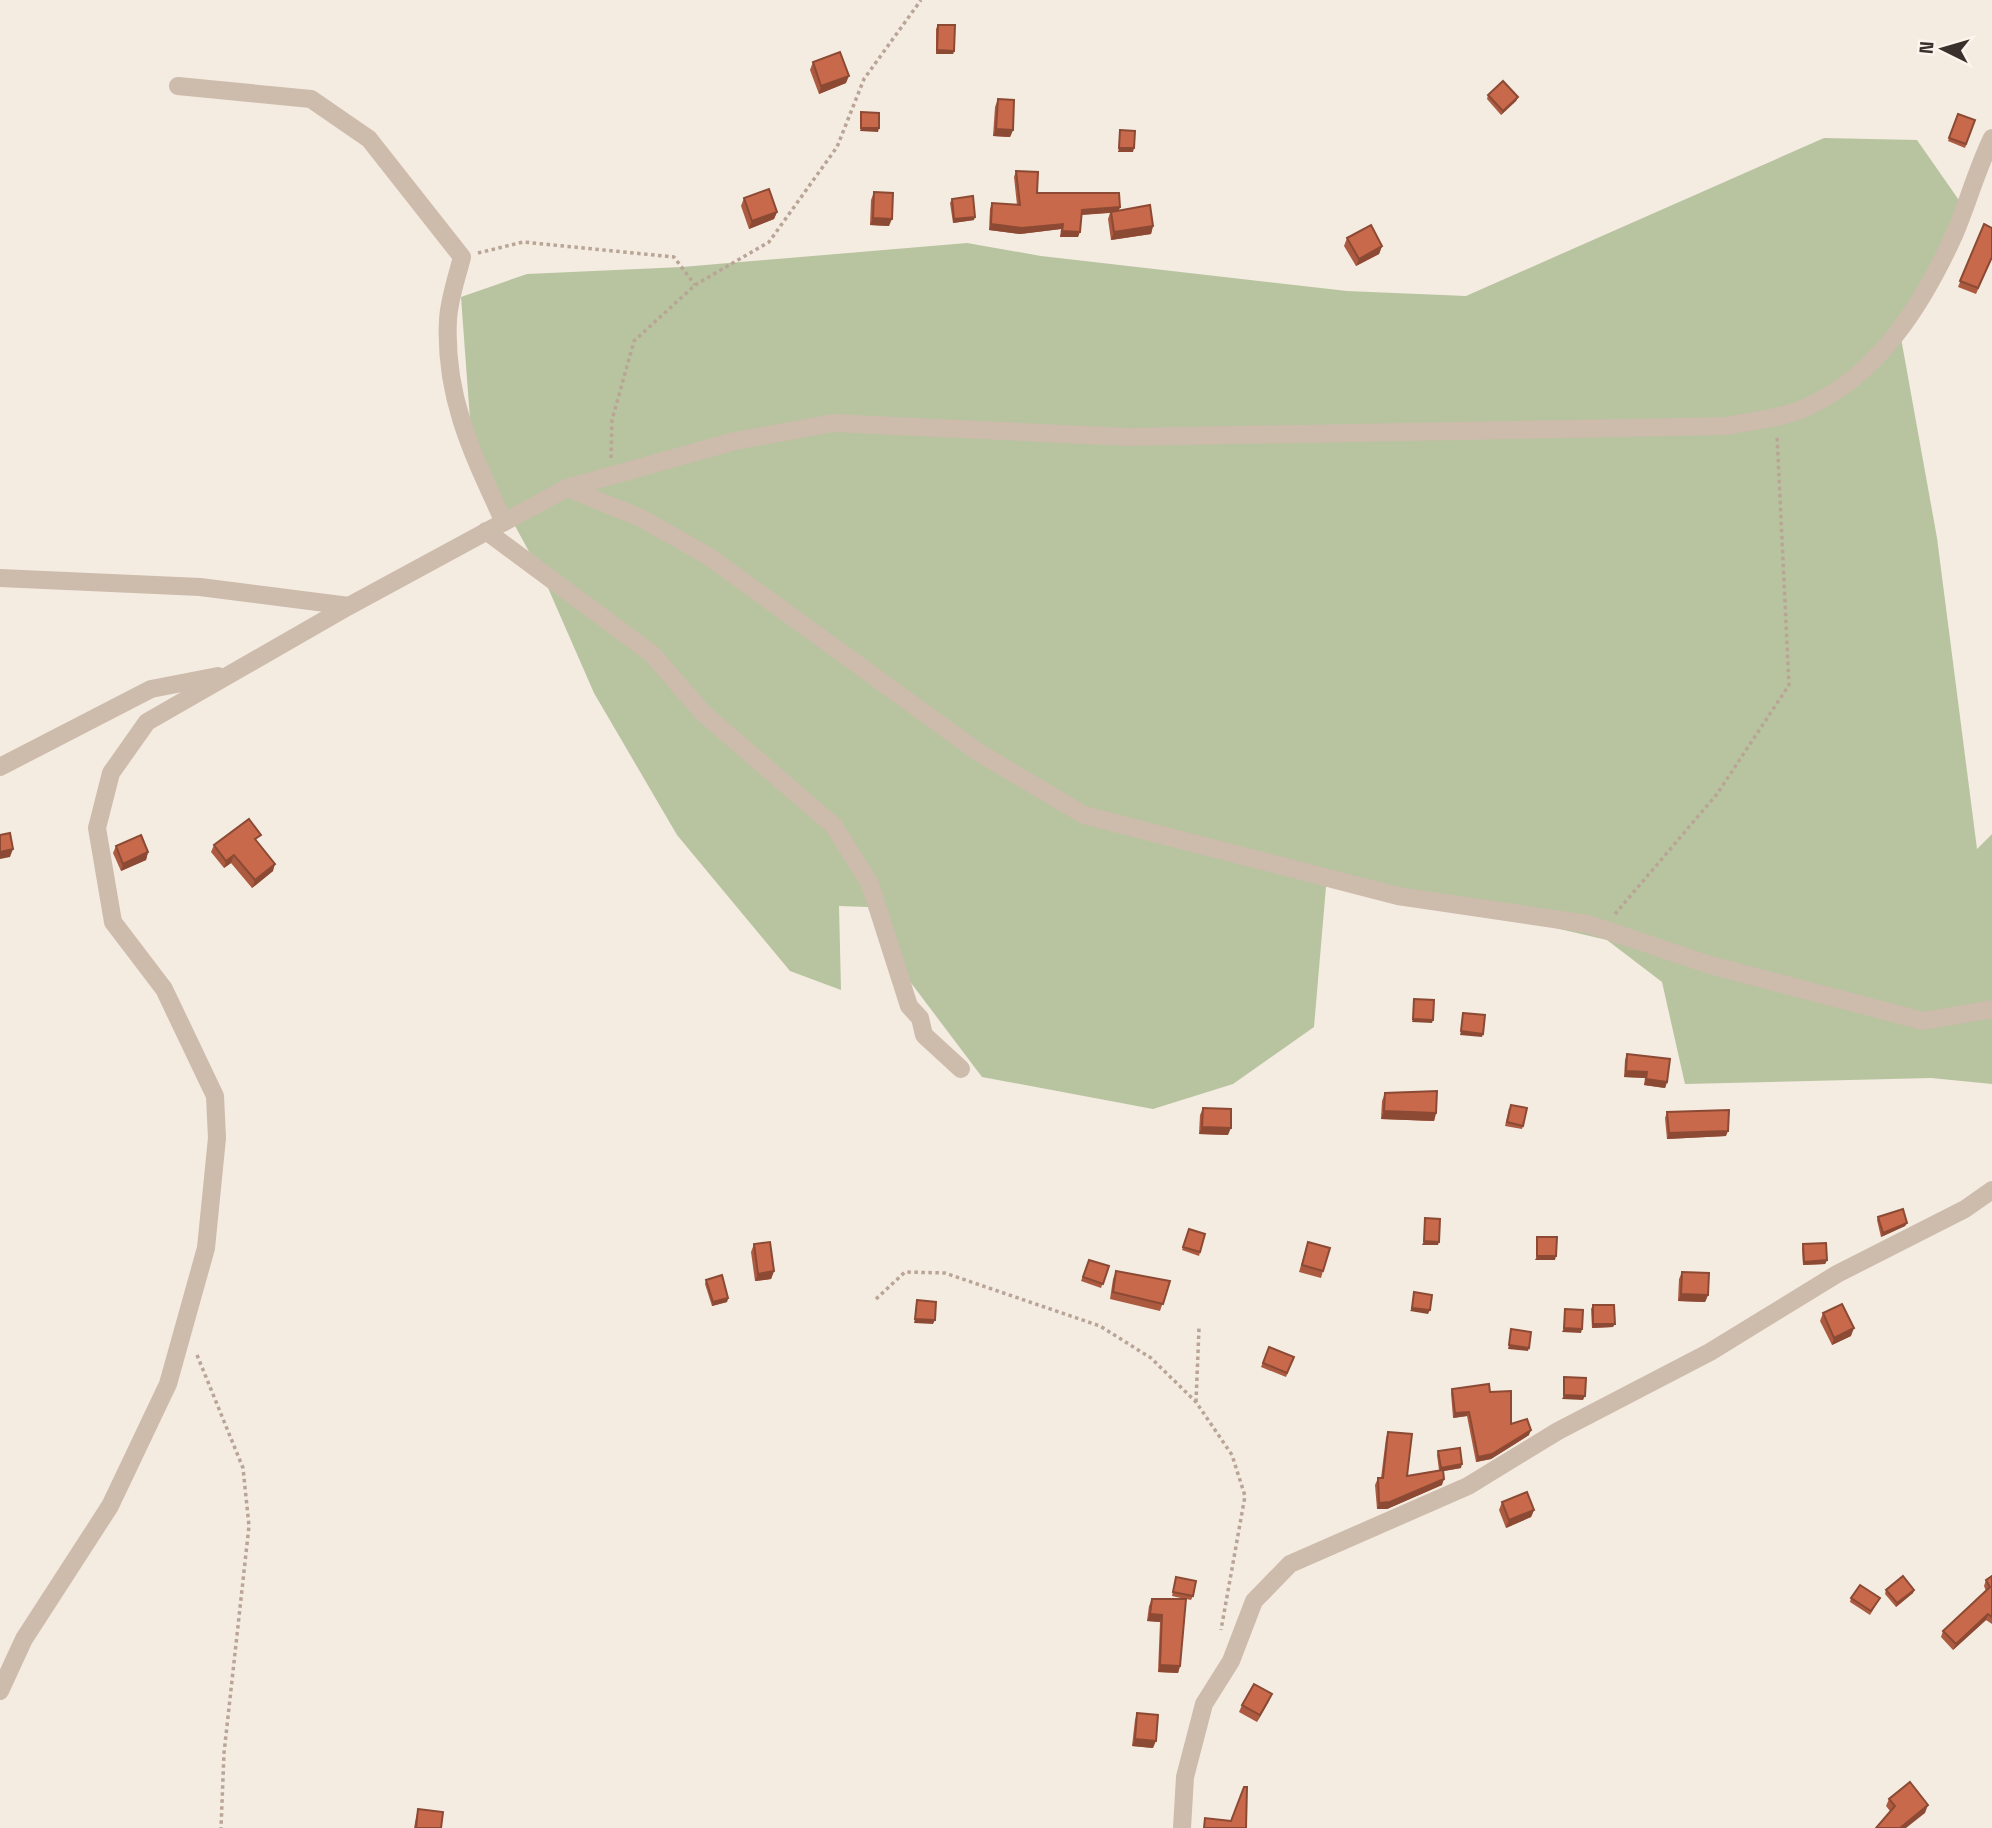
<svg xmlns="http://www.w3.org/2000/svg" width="1992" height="1828" font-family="'Space Grotesk',sans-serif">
	<rect width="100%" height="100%" fill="#f4ebe1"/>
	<path fill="#b8c4a0" d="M 1824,138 L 1917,140 L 1970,216 L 1901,338 L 1937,538 L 1977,849 L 1992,834 L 1992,1084 L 1931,1078 L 1685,1084 L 1662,982 L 1607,940 L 1327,875 L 1314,1027 L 1233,1084 L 1153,1109 L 982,1077 L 896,963 L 868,907 L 839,906 L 841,990 L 790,971 L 677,835 L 594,693 L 545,581 L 472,447 L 461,297 L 527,274 L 682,267 L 967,243 L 1041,256 L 1347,291 L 1466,296 Z"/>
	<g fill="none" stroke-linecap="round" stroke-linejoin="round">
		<g stroke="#b9a596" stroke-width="3.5" stroke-dasharray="3.5 3.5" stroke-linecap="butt">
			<path d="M 478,253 L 523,242 L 674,257 L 695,285"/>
			<path d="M 611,458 L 612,420 L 634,341 L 695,285 L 769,242 L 837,147 L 864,79 L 921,0"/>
			<path d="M 1615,914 L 1717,794 L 1789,685 L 1777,435"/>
			<path d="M 876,1299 L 905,1272 L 945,1273 L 1100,1326 L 1151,1358 L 1196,1402 L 1232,1455 L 1245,1496 L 1221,1630"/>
			<path d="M 197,1355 L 243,1468 L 249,1526 L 224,1753 L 221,1828"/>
			<path d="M 1196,1402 L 1199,1328"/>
		</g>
		<g stroke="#cdbbac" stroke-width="18">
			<path d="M 178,86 L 311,99 L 369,139 L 462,257 C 457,277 449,299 448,320 C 444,397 473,455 504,522"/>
			<path d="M 567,488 L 641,518 L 708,556 L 978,752 L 1084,815 L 1398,896 L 1588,924 L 1710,965 L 1923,1021 L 1992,1009"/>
			<path d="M 486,531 L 652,654 L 703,713 L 834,826 L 870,884 L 909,1006 L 920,1018 L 924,1035 L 961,1069"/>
			<path d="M 0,578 L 200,587 L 349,606"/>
			<path d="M 0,767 L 151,689 L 218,676"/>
			<path d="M 0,1691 L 24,1639 L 110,1506 L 168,1384 L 206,1248 L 217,1138 L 215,1096 L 164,989 L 113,922 L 97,828 L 111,773 L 147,722 L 349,606 L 567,488 L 735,441 L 833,423 L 1127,437 L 1727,426 C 1752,421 1782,418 1805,408 C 1879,375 1923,304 1955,233 C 1968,202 1977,169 1992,138"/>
			<path d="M 1182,1828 L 1185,1777 L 1204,1704 L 1231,1661 L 1254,1601 L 1290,1564 L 1468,1486 L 1558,1431 L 1710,1352 L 1837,1274 L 1965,1209 L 1992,1190"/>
		</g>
	</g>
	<g fill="#ac5a40">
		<path d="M 938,25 L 954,51 L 953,54 L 936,54 L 936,29 Z"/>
		<path d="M 813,62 L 846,83 L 819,94 L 810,70 Z"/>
		<path d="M 1488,95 L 1518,97 L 1516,101 L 1501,115 L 1487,99 Z"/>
		<path d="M 998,99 L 1013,130 L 1010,137 L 993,136 L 995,107 Z"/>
		<path d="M 1958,114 L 1975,120 L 1965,148 L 1948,141 Z"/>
		<path d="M 1016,171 L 1037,193 L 1120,207 L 1119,210 L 1153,226 L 1151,234 L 1111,240 L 1108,219 L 1110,213 L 1081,215 L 1078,237 L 1060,237 L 1061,229 L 1020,234 L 989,230 L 990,209 L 992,203 L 1017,205 L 1014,177 Z"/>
		<path d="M 874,192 L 889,226 L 870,225 L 871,200 Z"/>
		<path d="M 744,198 L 777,212 L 774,219 L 749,229 L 741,206 Z"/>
		<path d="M 952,199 L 974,220 L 953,223 L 950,203 Z"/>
		<path d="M 1984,224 L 1992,258 L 1976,294 L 1958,287 Z"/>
		<path d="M 1347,238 L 1382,246 L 1379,254 L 1356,266 L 1344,246 Z"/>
		<path d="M 258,843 L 273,871 L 252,888 L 231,863 L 224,868 L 211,852 L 214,845 Z"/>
		<path d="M 116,846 L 148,852 L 146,860 L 121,871 L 113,853 Z"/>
		<path d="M 1627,1054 L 1667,1082 L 1665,1088 L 1644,1085 L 1645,1078 L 1624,1077 L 1625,1060 Z"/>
		<path d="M 1385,1093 L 1436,1113 L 1434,1121 L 1381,1119 L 1382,1101 Z"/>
		<path d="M 1203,1108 L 1228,1135 L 1199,1134 L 1200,1115 Z"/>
		<path d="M 1509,1108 L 1523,1126 L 1522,1129 L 1505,1126 Z"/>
		<path d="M 1667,1112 L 1726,1136 L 1667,1139 L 1665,1118 Z"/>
		<path d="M 1878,1217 L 1907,1223 L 1905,1226 L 1881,1237 L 1877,1220 Z"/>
		<path d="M 1189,1229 L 1205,1234 L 1199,1256 L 1182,1250 Z"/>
		<path d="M 1308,1242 L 1323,1271 L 1321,1278 L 1299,1272 Z"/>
		<path d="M 754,1244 L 774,1271 L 771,1279 L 755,1281 L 751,1252 Z"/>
		<path d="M 1803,1244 L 1827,1260 L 1825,1264 L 1803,1265 L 1802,1248 Z"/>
		<path d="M 1089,1260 L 1109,1266 L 1101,1288 L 1081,1281 Z"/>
		<path d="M 1116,1271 L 1170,1281 L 1160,1311 L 1110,1299 L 1113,1279 Z"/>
		<path d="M 1682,1272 L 1708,1295 L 1705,1302 L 1678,1301 L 1679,1279 Z"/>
		<path d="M 706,1280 L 728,1298 L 727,1302 L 712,1306 L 705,1284 Z"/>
		<path d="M 1593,1305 L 1613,1327 L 1592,1328 L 1591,1309 Z"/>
		<path d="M 1823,1313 L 1851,1336 L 1832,1345 L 1820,1321 Z"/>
		<path d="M 1269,1347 L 1294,1357 L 1286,1377 L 1261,1367 Z"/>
		<path d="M 1452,1389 L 1490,1392 L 1511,1424 L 1529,1435 L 1491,1459 L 1476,1462 L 1467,1416 L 1453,1418 L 1451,1393 Z"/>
		<path d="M 1388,1432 L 1407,1476 L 1439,1470 L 1437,1455 L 1438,1451 L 1461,1468 L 1443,1471 L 1442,1485 L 1387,1509 L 1377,1509 L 1375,1485 L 1378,1478 L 1381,1478 L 1386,1438 Z"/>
		<path d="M 1502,1502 L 1534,1510 L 1531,1517 L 1506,1528 L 1499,1510 Z"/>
		<path d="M 1992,1576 L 1992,1624 L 1986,1620 L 1953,1650 L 1941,1637 L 1943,1631 L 1986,1591 L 1984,1586 L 1986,1580 Z"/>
		<path d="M 1176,1577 L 1193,1596 L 1191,1600 L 1186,1599 L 1180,1666 L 1178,1673 L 1158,1672 L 1160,1622 L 1147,1621 L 1149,1606 L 1152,1599 L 1185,1599 L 1172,1596 Z"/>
		<path d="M 1886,1590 L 1914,1590 L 1913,1593 L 1896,1607 L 1885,1594 Z"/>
		<path d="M 1851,1598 L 1880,1598 L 1870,1615 L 1850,1602 Z"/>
		<path d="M 1269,1701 L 1257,1722 L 1239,1712 L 1242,1705 Z"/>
		<path d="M 1137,1713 L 1153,1748 L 1132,1746 L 1135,1720 Z"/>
		<path d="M 1889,1799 L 1925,1813 L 1890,1811 L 1886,1806 Z"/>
		<path d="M 418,1809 L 441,1828 L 414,1828 L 416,1817 Z"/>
	</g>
	<g fill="#8c4a34">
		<path d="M 937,50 L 954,51 L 953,54 L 936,54 Z"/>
		<path d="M 849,76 L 846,83 L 819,94 L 821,86 Z"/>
		<path d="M 1518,97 L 1516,101 L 1501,115 L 1503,111 Z"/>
		<path d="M 861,128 L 879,128 L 878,132 L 860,131 Z"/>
		<path d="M 996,129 L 1013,130 L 1010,137 L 993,136 Z"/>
		<path d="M 1119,148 L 1134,148 L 1133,152 L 1118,152 Z"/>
		<path d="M 1120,207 L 1118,212 L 1079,215 L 1082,210 Z"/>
		<path d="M 777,212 L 774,219 L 749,229 L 752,221 Z"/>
		<path d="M 975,217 L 974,220 L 953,223 L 954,219 Z"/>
		<path d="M 873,218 L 892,219 L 889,226 L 870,225 Z"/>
		<path d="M 991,224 L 1063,224 L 1061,229 L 1020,234 L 989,230 Z"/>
		<path d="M 1153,226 L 1151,234 L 1111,240 L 1114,232 Z"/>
		<path d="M 1062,231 L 1080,232 L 1078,237 L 1060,237 Z"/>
		<path d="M 1382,246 L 1379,254 L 1356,266 L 1359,259 Z"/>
		<path d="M 13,849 L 10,857 L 0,859 L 0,852 Z"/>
		<path d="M 148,852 L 146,860 L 121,871 L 123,864 Z"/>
		<path d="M 234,855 L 231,863 L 224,868 L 226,861 Z"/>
		<path d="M 275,864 L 273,871 L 252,888 L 255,880 Z"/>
		<path d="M 1413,1019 L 1433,1020 L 1432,1023 L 1412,1022 Z"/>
		<path d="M 1461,1031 L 1483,1034 L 1482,1037 L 1460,1035 Z"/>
		<path d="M 1626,1071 L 1647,1072 L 1645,1078 L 1624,1077 Z"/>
		<path d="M 1646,1079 L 1667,1082 L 1665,1088 L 1644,1085 Z"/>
		<path d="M 1384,1111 L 1436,1113 L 1434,1121 L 1381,1119 Z"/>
		<path d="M 1202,1127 L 1231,1128 L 1228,1135 L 1199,1134 Z"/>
		<path d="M 1728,1131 L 1726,1136 L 1667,1139 L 1669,1133 Z"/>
		<path d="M 1907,1223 L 1905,1226 L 1881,1237 L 1883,1233 Z"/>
		<path d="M 1424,1241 L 1439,1242 L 1438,1245 L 1422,1245 Z"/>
		<path d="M 1537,1256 L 1556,1256 L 1555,1260 L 1535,1260 Z"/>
		<path d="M 1827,1260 L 1825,1264 L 1803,1265 L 1804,1262 Z"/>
		<path d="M 774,1271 L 771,1279 L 755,1281 L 758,1274 Z"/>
		<path d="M 1681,1294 L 1708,1295 L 1705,1302 L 1678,1301 Z"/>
		<path d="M 728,1298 L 727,1302 L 712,1306 L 713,1302 Z"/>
		<path d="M 1412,1308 L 1430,1310 L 1428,1314 L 1410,1311 Z"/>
		<path d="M 915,1319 L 935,1320 L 933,1324 L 914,1323 Z"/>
		<path d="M 1593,1324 L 1615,1324 L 1613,1327 L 1592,1328 Z"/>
		<path d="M 1564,1328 L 1582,1329 L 1581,1333 L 1562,1332 Z"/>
		<path d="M 1854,1328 L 1851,1336 L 1832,1345 L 1834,1338 Z"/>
		<path d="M 1509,1345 L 1529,1348 L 1528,1351 L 1508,1349 Z"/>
		<path d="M 1564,1395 L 1585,1396 L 1583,1400 L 1562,1399 Z"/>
		<path d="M 1469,1412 L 1467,1416 L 1453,1418 L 1455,1413 Z"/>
		<path d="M 1531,1430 L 1529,1435 L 1491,1459 L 1476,1462 L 1478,1457 Z"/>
		<path d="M 1462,1464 L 1461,1468 L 1439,1472 L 1441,1468 Z"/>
		<path d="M 1444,1479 L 1442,1485 L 1387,1509 L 1377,1509 L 1379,1503 Z"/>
		<path d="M 1534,1510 L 1531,1517 L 1506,1528 L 1509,1520 Z"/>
		<path d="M 1914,1590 L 1913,1593 L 1896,1607 L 1897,1603 Z"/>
		<path d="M 1150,1614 L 1162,1615 L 1160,1622 L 1147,1621 Z"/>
		<path d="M 1988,1614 L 1986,1620 L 1953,1650 L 1956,1644 Z"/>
		<path d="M 1160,1665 L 1180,1666 L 1178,1673 L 1158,1672 Z"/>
		<path d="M 1272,1694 L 1269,1701 L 1257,1722 L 1260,1715 Z"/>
		<path d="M 1135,1739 L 1156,1741 L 1153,1748 L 1132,1746 Z"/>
		<path d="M 1928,1805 L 1925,1813 L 1906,1828 L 1900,1828 Z"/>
	</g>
	<g fill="#c8694b" stroke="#8c4a34" stroke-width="2">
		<path d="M 938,25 L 955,25 L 954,51 L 937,50 Z"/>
		<path d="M 840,52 L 849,76 L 821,86 L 813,62 Z"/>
		<path d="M 1503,81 L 1518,97 L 1503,111 L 1488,95 Z"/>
		<path d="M 998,99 L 1014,100 L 1013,130 L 996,129 Z"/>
		<path d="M 861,112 L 879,113 L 879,128 L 861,128 Z"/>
		<path d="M 1958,114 L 1975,120 L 1966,144 L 1949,138 Z"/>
		<path d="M 1120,130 L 1135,131 L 1134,148 L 1119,148 Z"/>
		<path d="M 1016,171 L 1038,172 L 1037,193 L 1119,193 L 1120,207 L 1082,210 L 1080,232 L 1062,231 L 1063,224 L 1022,228 L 991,224 L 992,203 L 1020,205 Z"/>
		<path d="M 769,189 L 777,212 L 752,221 L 744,198 Z"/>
		<path d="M 874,192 L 893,193 L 892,219 L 873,218 Z"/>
		<path d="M 973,196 L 975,217 L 954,219 L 952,199 Z"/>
		<path d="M 1150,205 L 1153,226 L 1114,232 L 1111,212 Z"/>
		<path d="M 1984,224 L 1992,228 L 1992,257 L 1978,288 L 1960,281 Z"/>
		<path d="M 1371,225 L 1382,246 L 1359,259 L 1347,238 Z"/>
		<path d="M 249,819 L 261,835 L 255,839 L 275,864 L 255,880 L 234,855 L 226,861 L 214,845 Z"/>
		<path d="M 10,833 L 13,849 L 0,852 L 0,835 Z"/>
		<path d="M 141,835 L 148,852 L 123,864 L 116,846 Z"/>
		<path d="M 1414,999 L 1434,1000 L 1433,1020 L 1413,1019 Z"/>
		<path d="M 1463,1013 L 1485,1015 L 1483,1034 L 1461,1031 Z"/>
		<path d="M 1627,1054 L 1670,1059 L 1667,1082 L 1646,1079 L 1647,1072 L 1626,1071 Z"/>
		<path d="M 1437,1091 L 1436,1113 L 1384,1111 L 1385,1093 Z"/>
		<path d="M 1511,1105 L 1527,1108 L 1523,1126 L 1507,1122 Z"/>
		<path d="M 1203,1108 L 1231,1109 L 1231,1128 L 1202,1127 Z"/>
		<path d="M 1729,1110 L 1728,1131 L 1669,1133 L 1667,1112 Z"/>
		<path d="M 1903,1209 L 1907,1223 L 1883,1233 L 1878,1217 Z"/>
		<path d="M 1425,1218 L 1440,1219 L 1439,1242 L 1424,1241 Z"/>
		<path d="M 1189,1229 L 1205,1234 L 1200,1252 L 1183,1247 Z"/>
		<path d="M 1537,1237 L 1557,1237 L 1556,1256 L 1537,1256 Z"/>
		<path d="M 770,1242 L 774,1271 L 758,1274 L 754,1244 Z"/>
		<path d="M 1308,1242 L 1330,1248 L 1323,1271 L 1302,1265 Z"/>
		<path d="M 1826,1243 L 1827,1260 L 1804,1262 L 1803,1244 Z"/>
		<path d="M 1089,1260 L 1109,1266 L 1103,1284 L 1083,1277 Z"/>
		<path d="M 1116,1271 L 1170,1281 L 1163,1304 L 1113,1292 Z"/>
		<path d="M 1682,1272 L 1709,1273 L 1708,1295 L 1681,1294 Z"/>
		<path d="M 722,1275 L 728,1298 L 713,1302 L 706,1280 Z"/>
		<path d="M 1414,1292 L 1432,1295 L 1430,1310 L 1412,1308 Z"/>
		<path d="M 917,1300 L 936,1302 L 935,1320 L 915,1319 Z"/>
		<path d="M 1842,1304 L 1854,1328 L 1834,1338 L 1823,1313 Z"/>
		<path d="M 1593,1305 L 1614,1305 L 1615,1324 L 1593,1324 Z"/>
		<path d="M 1565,1309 L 1583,1310 L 1582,1329 L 1564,1328 Z"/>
		<path d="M 1511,1329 L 1531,1332 L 1529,1348 L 1509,1345 Z"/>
		<path d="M 1269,1347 L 1294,1357 L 1287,1373 L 1263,1363 Z"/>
		<path d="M 1564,1377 L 1586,1378 L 1585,1396 L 1564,1395 Z"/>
		<path d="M 1489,1384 L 1490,1392 L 1511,1391 L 1511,1424 L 1527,1419 L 1531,1430 L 1492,1454 L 1478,1457 L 1469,1412 L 1455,1413 L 1452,1389 Z"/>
		<path d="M 1388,1432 L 1412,1434 L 1407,1476 L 1443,1470 L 1444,1479 L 1390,1502 L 1379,1503 L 1378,1478 L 1383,1478 Z"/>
		<path d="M 1460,1448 L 1462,1464 L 1441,1468 L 1438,1451 Z"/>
		<path d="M 1527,1492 L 1534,1510 L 1509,1520 L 1502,1502 Z"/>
		<path d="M 1903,1576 L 1914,1590 L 1897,1603 L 1886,1590 Z"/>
		<path d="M 1992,1576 L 1992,1617 L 1988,1614 L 1956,1644 L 1943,1631 L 1990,1587 L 1986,1580 Z"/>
		<path d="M 1176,1577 L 1196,1581 L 1193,1596 L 1173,1592 Z"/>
		<path d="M 1860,1585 L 1880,1598 L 1871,1611 L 1851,1598 Z"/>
		<path d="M 1152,1599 L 1186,1599 L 1180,1666 L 1160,1665 L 1162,1615 L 1150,1614 Z"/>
		<path d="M 1254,1684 L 1272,1694 L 1260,1715 L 1242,1705 Z"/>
		<path d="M 1137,1713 L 1158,1715 L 1156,1741 L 1135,1739 Z"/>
		<path d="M 1910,1782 L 1928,1805 L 1900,1828 L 1876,1828 L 1895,1806 L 1889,1799 Z"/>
		<path d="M 1244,1787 L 1247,1787 L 1246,1828 L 1204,1828 L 1205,1818 L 1231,1821 Z"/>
		<path d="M 418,1809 L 443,1812 L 441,1828 L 416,1828 Z"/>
	</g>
	<g transform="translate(1943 49) rotate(275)" stroke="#fbf5ee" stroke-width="5" paint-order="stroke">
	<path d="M0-5L12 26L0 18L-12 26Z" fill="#3b302b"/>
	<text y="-10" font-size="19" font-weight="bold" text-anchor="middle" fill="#3b302b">N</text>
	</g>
</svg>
